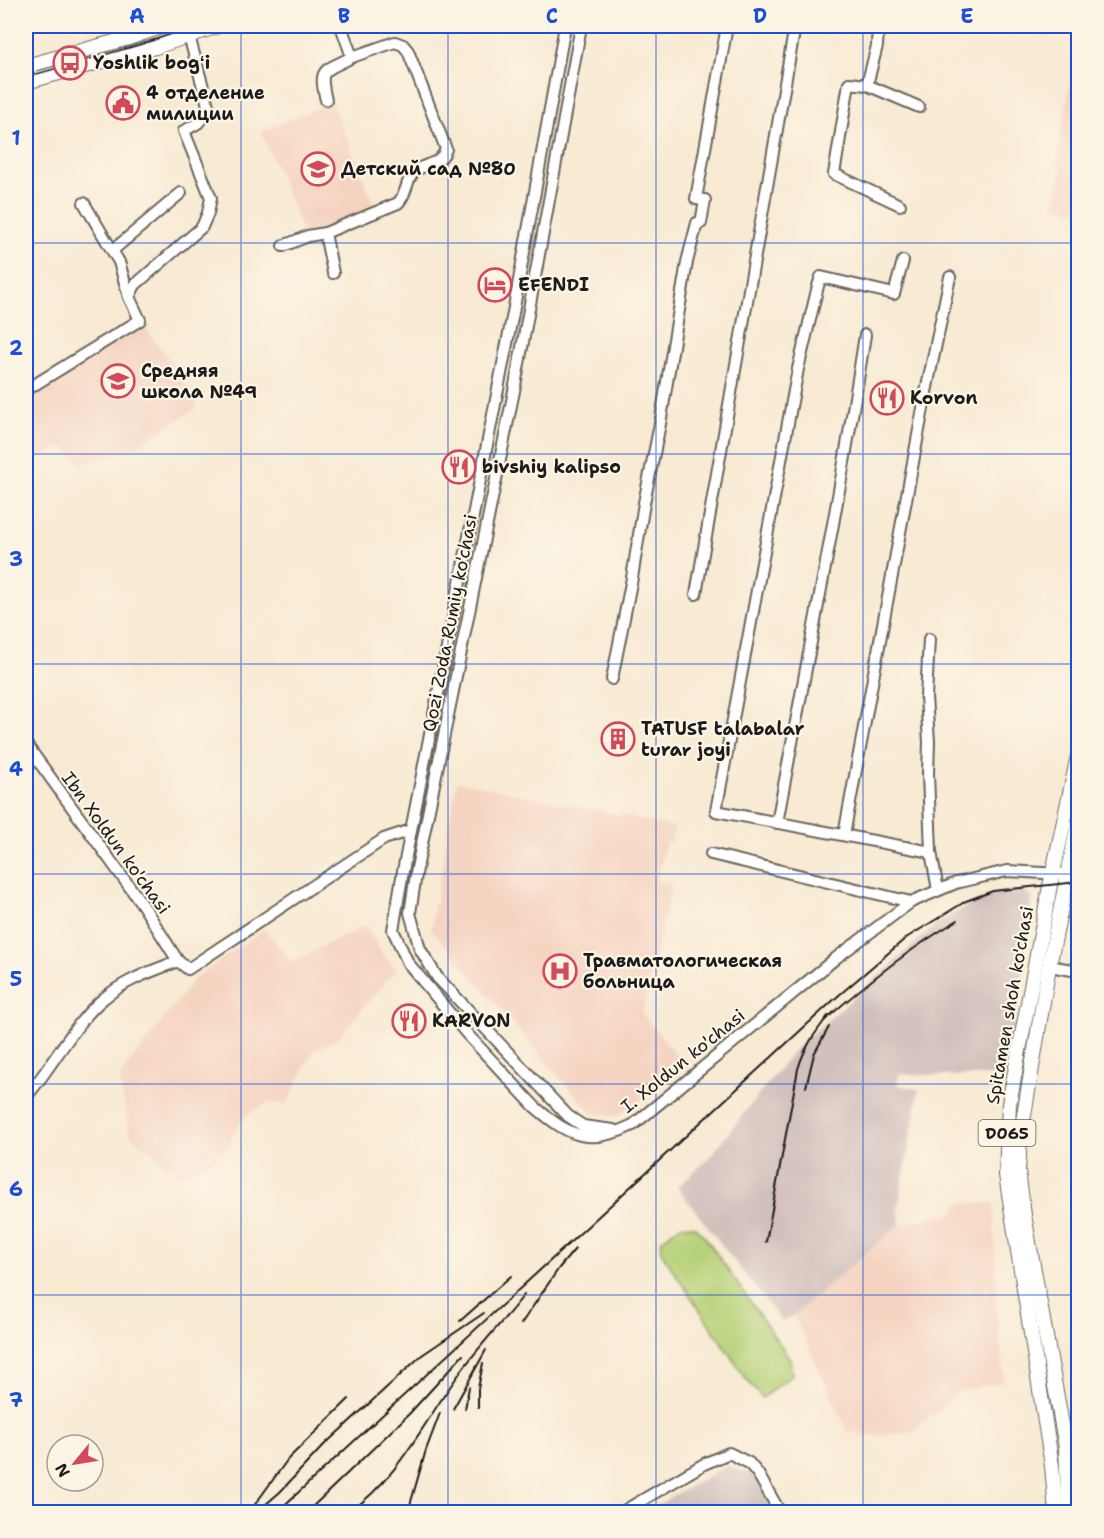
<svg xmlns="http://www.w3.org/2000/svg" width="1104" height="1538" font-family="'Shantell Sans',sans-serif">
	<rect width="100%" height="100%" fill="#fcf5e5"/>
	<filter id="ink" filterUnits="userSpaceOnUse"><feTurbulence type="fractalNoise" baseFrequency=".0167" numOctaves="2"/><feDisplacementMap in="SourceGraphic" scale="12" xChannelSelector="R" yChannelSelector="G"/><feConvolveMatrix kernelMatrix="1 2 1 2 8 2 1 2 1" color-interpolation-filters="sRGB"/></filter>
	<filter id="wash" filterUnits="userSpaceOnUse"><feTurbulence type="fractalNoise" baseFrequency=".008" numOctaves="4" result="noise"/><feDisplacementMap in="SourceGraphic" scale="24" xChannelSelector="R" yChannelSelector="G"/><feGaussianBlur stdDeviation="1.35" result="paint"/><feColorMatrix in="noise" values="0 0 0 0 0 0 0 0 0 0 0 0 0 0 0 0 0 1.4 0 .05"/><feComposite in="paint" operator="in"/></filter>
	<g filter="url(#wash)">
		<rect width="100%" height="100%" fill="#f8ead3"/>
		<g fill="#f5d3c1">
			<path d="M 1078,33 L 1078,211 L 1055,206 L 1062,168 L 1056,166 Z"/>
			<path d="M 332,102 L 375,207 L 304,236 L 261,131 Z"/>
			<path d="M 143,325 L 172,363 L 198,407 L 132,449 L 82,464 L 61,445 L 26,467 L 26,399 Z"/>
			<path d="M 457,781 L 675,827 L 671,842 L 666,842 L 657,882 L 672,884 L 642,1013 L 685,1067 L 616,1117 L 592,1114 L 431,929 Z"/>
			<path d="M 366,925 L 382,954 L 397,969 L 335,1041 L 314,1050 L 286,1105 L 271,1102 L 247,1114 L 218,1159 L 182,1175 L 130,1136 L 119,1077 L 194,979 L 264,929 L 292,962 Z"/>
			<path d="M 959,1203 L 994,1203 L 997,1316 L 1005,1382 L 957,1391 L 940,1410 L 917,1426 L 916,1431 L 861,1437 L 860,1431 L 849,1434 L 794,1315 L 900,1224 L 954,1213 Z"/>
		</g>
		<g fill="#d1c0bc">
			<path d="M 1023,891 L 1032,896 L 1008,1076 L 947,1076 L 899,1074 L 897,1085 L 919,1089 L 898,1207 L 900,1224 L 794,1315 L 782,1322 L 677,1187 L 708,1159 L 793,1051 L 938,923 L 975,902 L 998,892 Z"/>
			<path d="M 726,1466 L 756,1475 L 777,1512 L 645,1512 Z"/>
		</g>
		<path fill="#b6d177" stroke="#69764a" stroke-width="1.5" d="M 681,1225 L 694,1226 L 705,1237 L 790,1359 L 792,1375 L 762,1398 L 746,1379 L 661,1252 L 662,1240 Z"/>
	</g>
	<g filter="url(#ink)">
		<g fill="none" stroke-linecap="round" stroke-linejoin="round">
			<g stroke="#69645c" stroke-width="14">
				<g id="minor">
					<path d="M 126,26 L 129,38"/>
					<path d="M 565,26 L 513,313 L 403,871 L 393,930 L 408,963 L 467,1034 L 535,1107 C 570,1137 590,1146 633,1125 L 836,958 L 911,902 L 956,883 L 1007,871 L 1078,875"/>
					<path d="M 581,26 L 514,391 L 417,868 L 410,913 L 420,949 L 437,977 L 568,1116 L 583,1126 L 613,1130"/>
					<path d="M 878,26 L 877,46 L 867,85 L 919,107"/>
					<path d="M 867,85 L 849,83 L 834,174 L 900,205"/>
					<path d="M 326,100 C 318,67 324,72 352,57"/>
					<path d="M 84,203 L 119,262 L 129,297"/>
					<path d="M 283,246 L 308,236 L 325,233"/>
					<path d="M 113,250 L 181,193"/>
					<path d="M 903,261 L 894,294 L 821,277 L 818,286 L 798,369 L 716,811 L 931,852"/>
					<path d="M 333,273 L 325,233 L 398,203 C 408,193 406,177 416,170 C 428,163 441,164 446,149 L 408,51 L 403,45 L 395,42 L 352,57 L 341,26"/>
					<path d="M 26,390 L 140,320 L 129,297 L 135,285 L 202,227 L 208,213 L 211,198 L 184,131 L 198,123 L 209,109 L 189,36"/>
					<path d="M 696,594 L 795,26"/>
					<path d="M 929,639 L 926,697 L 929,742 L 928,773 L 931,852 L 938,890"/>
					<path d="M 612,679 L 632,578 L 644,503 L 660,424 L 687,262 L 697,223 L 701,223 L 705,200 L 696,199 L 727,26"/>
					<path d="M 26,744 L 142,904 L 178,961 L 188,969 L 384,839 L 411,830"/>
					<path d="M 777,823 C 807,660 840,498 865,335"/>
					<path d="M 844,835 L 926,392 L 950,277"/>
					<path d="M 711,854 L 911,902"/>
					<path d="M 1049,966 L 1078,971"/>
					<path d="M 26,1097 C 51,1068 75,1022 103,999 C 125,980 152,971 178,961"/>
					<path d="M 622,1512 L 704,1464 L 729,1453 L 749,1463 L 758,1474 L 780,1512"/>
				</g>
			</g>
			<g stroke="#69645c" stroke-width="16">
				<g id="major">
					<path d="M 26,66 L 129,38 L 164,26"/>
					<path d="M 26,82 L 155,47 L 218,26"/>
					<path d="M 1056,1512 L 1052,1466 L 1006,1175 L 1009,1104 L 1050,886 L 1078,756"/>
					<path d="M 1069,1512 L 1066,1447 L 1024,1215 L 1018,1171 L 1020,1139 L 1049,966 L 1078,824"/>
				</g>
			</g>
			<use href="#minor" stroke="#fff" stroke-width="10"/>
			<use href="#major" stroke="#fff" stroke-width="14"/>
			<path stroke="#1c1c1c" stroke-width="1.5" d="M 26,77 L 139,45 L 196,26"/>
			<g stroke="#1c1c1c" stroke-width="2">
				<path d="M 824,1021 C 866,983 909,949 958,920"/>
				<path d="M 806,1087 L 814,1054 L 829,1027"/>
				<path d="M 766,1242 L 798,1069 C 804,1048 815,1033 828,1016"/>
				<path d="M 460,1321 L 511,1276"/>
				<path d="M 521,1324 L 559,1268 L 575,1249"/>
				<path d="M 478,1407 L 478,1389 L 483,1363"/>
				<path d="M 453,1409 L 486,1350"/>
				<path d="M 465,1409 L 469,1387"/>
				<path d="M 251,1510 L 288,1459 L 349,1399"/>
				<path d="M 257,1512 L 280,1492 L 324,1445 L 422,1355 L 484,1313"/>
				<path d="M 277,1512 L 838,996 L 906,938 L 966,901 L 993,891 L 1078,882"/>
				<path d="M 307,1512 L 409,1414 L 463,1355"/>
				<path d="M 349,1512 C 398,1479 423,1423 457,1377 C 477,1348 502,1323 524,1295"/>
				<path d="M 408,1512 L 426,1450 L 440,1413"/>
			</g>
		</g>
	</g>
	<path fill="none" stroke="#1d4ed8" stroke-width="1.5" stroke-opacity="0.55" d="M 241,26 L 241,1512M 448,26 L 448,1512M 656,26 L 656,1512M 863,26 L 863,1512M 26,243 L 1078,243M 26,454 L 1078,454M 26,664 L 1078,664M 26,874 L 1078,874M 26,1084 L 1078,1084M 26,1295 L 1078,1295"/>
	<defs>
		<g id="bus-ring" transform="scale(1.725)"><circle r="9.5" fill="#fcf5e5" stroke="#d1495b" stroke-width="1.5"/><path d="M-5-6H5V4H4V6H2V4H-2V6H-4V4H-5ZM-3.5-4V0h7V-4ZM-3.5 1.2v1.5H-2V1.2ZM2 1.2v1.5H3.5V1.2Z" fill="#d1495b"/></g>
		<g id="civic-ring" transform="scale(1.725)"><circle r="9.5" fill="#fcf5e5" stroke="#d1495b" stroke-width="1.5"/><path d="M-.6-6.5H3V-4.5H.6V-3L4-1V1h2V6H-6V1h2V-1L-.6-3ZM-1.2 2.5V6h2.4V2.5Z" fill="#d1495b"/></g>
		<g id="school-ring" transform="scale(1.725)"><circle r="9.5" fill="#fcf5e5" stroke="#d1495b" stroke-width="1.5"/><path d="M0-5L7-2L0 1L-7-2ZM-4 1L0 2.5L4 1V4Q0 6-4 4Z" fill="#d1495b"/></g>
		<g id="hotel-ring" transform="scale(1.725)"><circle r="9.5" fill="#fcf5e5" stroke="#d1495b" stroke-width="1.5"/><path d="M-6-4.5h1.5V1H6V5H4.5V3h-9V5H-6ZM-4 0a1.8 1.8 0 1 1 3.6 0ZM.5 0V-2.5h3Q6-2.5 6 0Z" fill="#d1495b"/></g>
		<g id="restaurant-ring" transform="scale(1.725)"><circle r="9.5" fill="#fcf5e5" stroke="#d1495b" stroke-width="1.5"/><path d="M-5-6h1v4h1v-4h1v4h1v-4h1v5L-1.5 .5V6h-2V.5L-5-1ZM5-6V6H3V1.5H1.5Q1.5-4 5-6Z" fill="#d1495b"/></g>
		<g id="building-ring" transform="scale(1.725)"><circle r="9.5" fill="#fcf5e5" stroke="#d1495b" stroke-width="1.5"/><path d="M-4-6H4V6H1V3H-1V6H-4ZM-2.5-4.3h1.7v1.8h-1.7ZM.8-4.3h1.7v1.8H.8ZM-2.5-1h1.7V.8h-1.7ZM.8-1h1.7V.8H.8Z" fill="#d1495b"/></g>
		<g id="hospital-ring" transform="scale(1.725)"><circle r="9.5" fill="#fcf5e5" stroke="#d1495b" stroke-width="1.5"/><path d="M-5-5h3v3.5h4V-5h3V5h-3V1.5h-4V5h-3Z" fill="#d1495b"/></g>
	</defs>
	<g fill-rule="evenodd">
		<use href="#bus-ring" x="70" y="63"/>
		<use href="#civic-ring" x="123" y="103"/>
		<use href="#school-ring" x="318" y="169"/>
		<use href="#hotel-ring" x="495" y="285"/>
		<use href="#school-ring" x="118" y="381"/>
		<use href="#restaurant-ring" x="887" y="398"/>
		<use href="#restaurant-ring" x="459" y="467"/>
		<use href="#building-ring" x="618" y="739"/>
		<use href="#hospital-ring" x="560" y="971"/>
		<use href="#restaurant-ring" x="409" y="1021"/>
	</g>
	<g text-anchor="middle" stroke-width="4.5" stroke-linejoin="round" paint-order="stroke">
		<rect fill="#fcf5e5" stroke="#5f5d58" stroke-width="1.5" x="978.5" y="1120" width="57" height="26" rx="4.5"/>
		<g font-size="16" font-weight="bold" fill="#1c1c1c">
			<text x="1007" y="1139">D065</text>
		</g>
		<g font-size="18" font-weight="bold" fill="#1c1c1c" stroke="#fcf5e5" text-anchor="start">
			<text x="93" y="69">Yoshlik bogʻi</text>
			<text x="146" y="99">4 отделение<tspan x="146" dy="21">милиции</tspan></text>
			<text x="341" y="175">Детский сад №80</text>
			<text x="518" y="291">EFENDI</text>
			<text x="141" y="377">Средняя<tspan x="141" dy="21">школа №49</tspan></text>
			<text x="910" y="404">Korvon</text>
			<text x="482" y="473">bivshiy kalipso</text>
			<text x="641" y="735">TATUSF talabalar<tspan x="641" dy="21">turar joyi</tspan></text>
			<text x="583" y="967">Травматологическая<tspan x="583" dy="21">больница</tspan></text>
			<text x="432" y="1027">KARVON</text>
		</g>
		<g font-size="18" fill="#1c1c1c" stroke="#fcf5e5">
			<text transform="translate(450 623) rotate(-79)" y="6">Qozi Zoda Rumiy ko'chasi</text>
			<text transform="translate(116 843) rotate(54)" y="6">Ibn Xoldun ko'chasi</text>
			<text transform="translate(1010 1005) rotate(-80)" y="6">Spitamen shoh ko'chasi</text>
			<text transform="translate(683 1061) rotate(-39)" y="6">I. Xoldun ko'chasi</text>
		</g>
	</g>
	<rect width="1104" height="1538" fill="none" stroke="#fcf5e5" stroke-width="66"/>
	<g transform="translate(75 1463) rotate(240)"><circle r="28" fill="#fcf5e5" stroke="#a29e95" stroke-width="1.5"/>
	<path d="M0-4.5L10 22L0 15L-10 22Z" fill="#d1495b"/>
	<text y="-9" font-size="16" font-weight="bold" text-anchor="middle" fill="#1c1c1c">N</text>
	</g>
	<rect x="33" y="33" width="1038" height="1472" fill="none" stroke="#1d4ed8" stroke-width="2"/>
	<g font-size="20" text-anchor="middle" font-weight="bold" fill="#1d4ed8">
		<text x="137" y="23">A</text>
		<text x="344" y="23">B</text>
		<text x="552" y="23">C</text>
		<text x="760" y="23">D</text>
		<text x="967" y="23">E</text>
		<text x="16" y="145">1</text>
		<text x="16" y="355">2</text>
		<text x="16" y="566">3</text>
		<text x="16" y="776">4</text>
		<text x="16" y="986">5</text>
		<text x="16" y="1196">6</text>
		<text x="16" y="1407">7</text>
	</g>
</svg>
